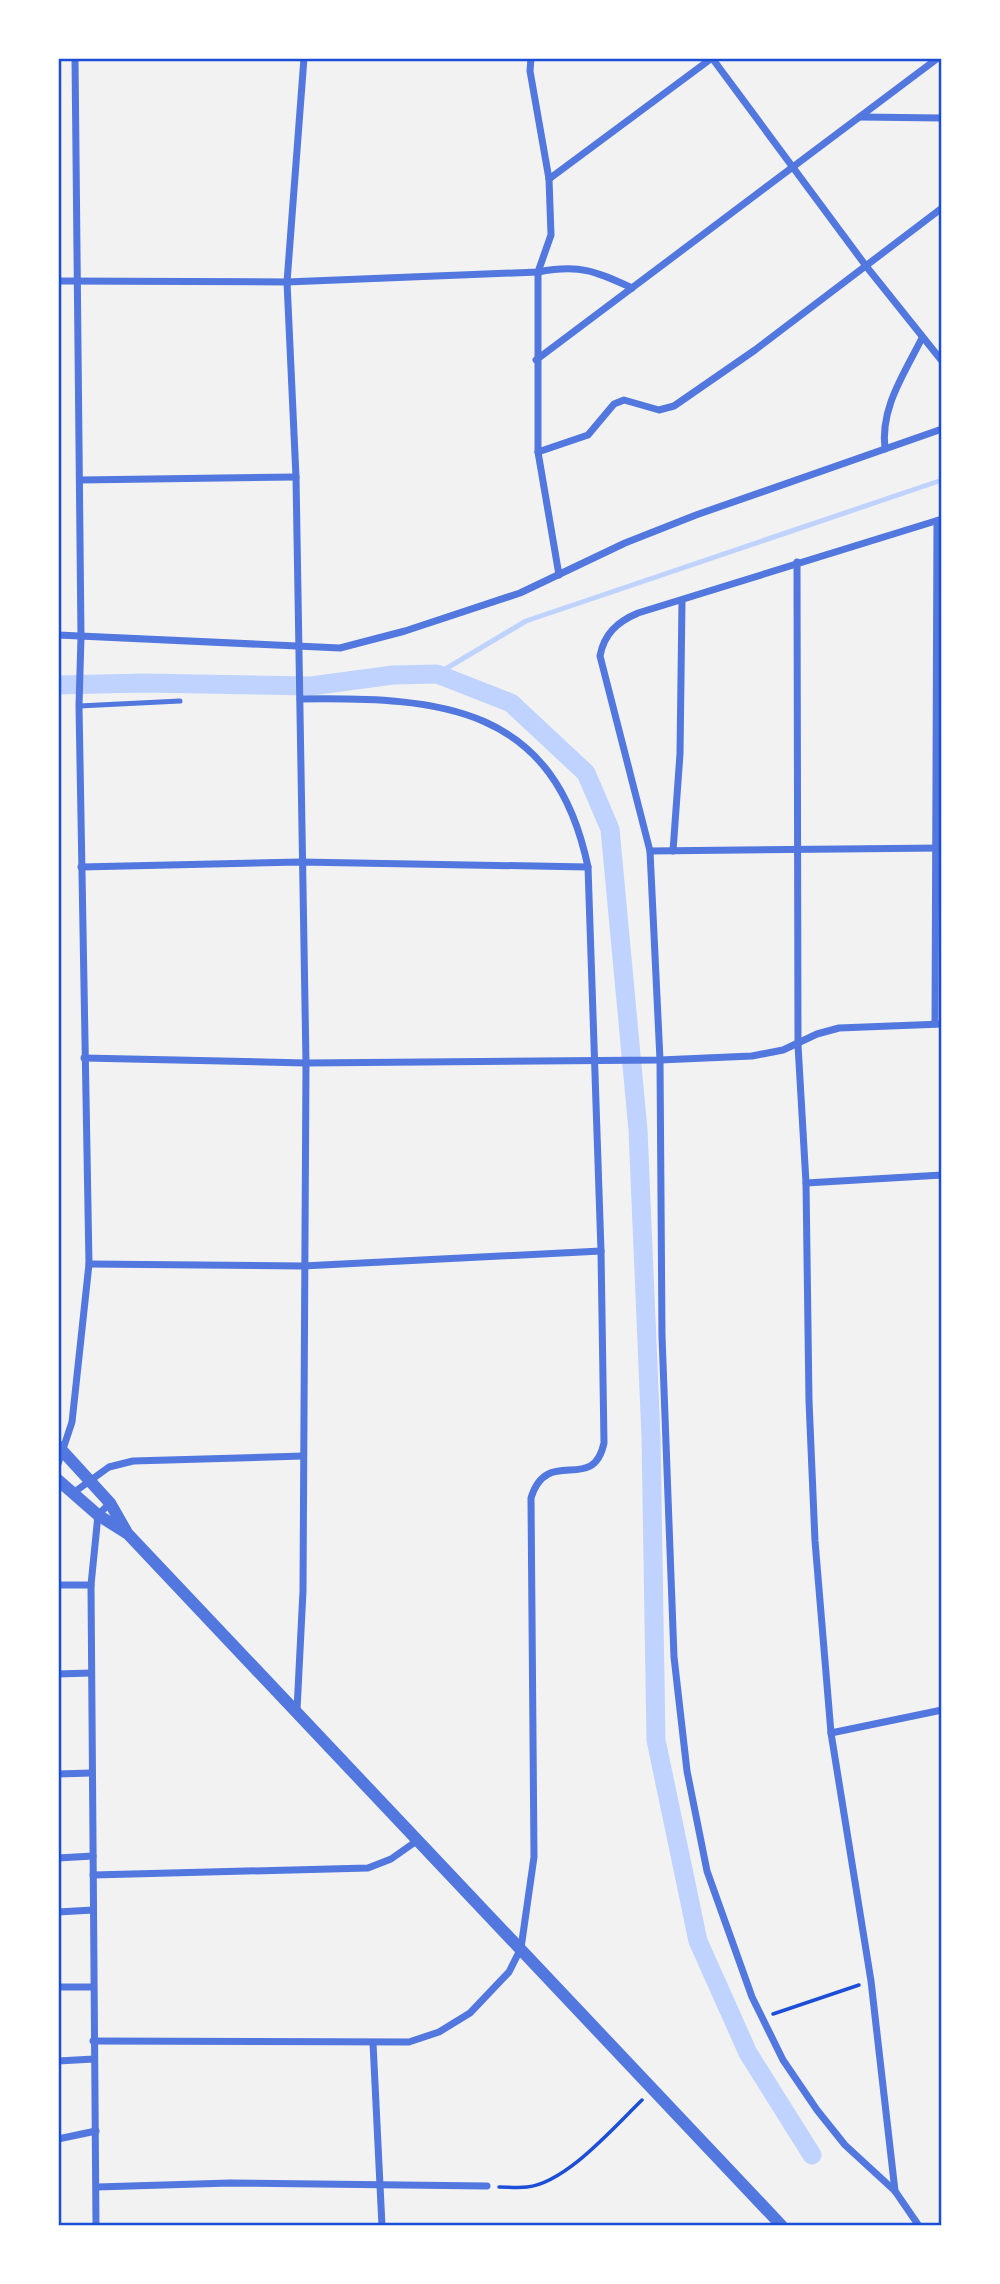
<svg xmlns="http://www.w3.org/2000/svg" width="1000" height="2284" font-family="'Source Sans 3',sans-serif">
	<rect width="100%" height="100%" fill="#f2f2f2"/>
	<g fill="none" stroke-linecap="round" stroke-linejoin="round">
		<path stroke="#bfd3fe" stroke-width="5" d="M 437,674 L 526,621 L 942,480"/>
		<path stroke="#bfd3fe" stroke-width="19" d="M 58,685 L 144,683 L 311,686 L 393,675 L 437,674 L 511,703 L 586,773 L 610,829 L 638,1130 L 651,1437 L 656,1740 L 698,1941 L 748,2053 L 812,2155"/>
		<g stroke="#1d4ed8" stroke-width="3.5">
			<path d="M 773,2014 L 859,1985"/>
			<path d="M 499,2187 C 508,2187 518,2188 527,2187 C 566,2183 614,2127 642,2100"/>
		</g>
		<path stroke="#5277de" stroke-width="5" d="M 79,706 L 180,701"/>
		<g stroke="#5277de" stroke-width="7">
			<path d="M 531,58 L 530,71 L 549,179 L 551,235 L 538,272 L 538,452 L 559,575"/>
			<path d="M 712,58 L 866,266 L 942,361"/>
			<path d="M 860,117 L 942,118"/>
			<path d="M 549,179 L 712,58"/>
			<path d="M 58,281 L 287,282 L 538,272 C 580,264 595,271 632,288"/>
			<path d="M 536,360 L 938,58"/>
			<path d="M 885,449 C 880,408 904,374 922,338"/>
			<path d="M 538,452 L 588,435 L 614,404 L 624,400 L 659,410 L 674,406 L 755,350 L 942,208"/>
			<path d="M 80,480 L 296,477"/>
			<path d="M 797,562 L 798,1045 L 806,1183 L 809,1401 L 815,1541 L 831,1733 L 871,1981 L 895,2191"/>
			<path d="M 58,635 L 340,648 L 405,631 L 520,593 L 625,543 L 696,515 L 942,429"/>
			<path d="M 650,851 L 942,848"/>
			<path d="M 673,851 L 680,754 L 682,601"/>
			<path d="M 81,867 L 300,862 L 588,867"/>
			<path d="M 935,1024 L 937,521"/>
			<path d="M 84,1058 L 306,1063 L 660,1060 L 752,1056 L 783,1050 L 817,1034 L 839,1028 L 942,1024"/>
			<path d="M 806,1183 L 942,1175"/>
			<path d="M 89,1264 L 303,1266 L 601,1251"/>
			<path d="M 58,1464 L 72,1422 L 89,1264 L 79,706 L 81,637 L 75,58"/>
			<path d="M 73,1493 L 109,1467 L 133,1461 L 303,1456"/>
			<path d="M 58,1585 L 91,1585"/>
			<path d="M 58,1674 L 91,1673"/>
			<path d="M 297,1710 L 303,1591 L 306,1063 L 296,477 L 287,282 L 304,58"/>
			<path d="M 831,1733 L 942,1710"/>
			<path d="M 58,1774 L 91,1773"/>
			<path d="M 58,1858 L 93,1856"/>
			<path d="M 93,1875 L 368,1868 L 391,1859 L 418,1840"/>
			<path d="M 58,1912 L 93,1910"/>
			<path d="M 58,1987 L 92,1987"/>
			<path d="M 93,2041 L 409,2042 L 439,2032 L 470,2013 L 509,1972 L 521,1948 L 534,1857 L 531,1498 C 547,1445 593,1495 604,1443 L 601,1251 L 588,867 C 554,705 441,697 300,699"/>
			<path d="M 373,2043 L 382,2226"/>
			<path d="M 58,2061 L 94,2059"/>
			<path d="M 58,2139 L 96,2131"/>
			<path d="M 97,2187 L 230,2183 L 487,2186"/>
			<path d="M 96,2226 L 91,1585 L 98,1515 L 110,1503"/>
			<path d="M 919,2226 L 895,2191 L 845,2145 L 817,2110 L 783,2060 L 752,1997 L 707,1871 L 687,1771 L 674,1657 L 662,1336 L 660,1060 L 650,851 L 600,656 C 604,634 617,622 638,613 L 942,519"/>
		</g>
		<g stroke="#5277de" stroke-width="12">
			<path d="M 58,1446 L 110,1503 L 126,1531"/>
			<path d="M 58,1480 L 98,1515 L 128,1534 L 782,2226"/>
		</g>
	</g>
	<rect width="1000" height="2284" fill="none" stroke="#ffffff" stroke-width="119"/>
	<rect x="60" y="60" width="880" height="2164" fill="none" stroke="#1d4ed8" stroke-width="2.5"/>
</svg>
